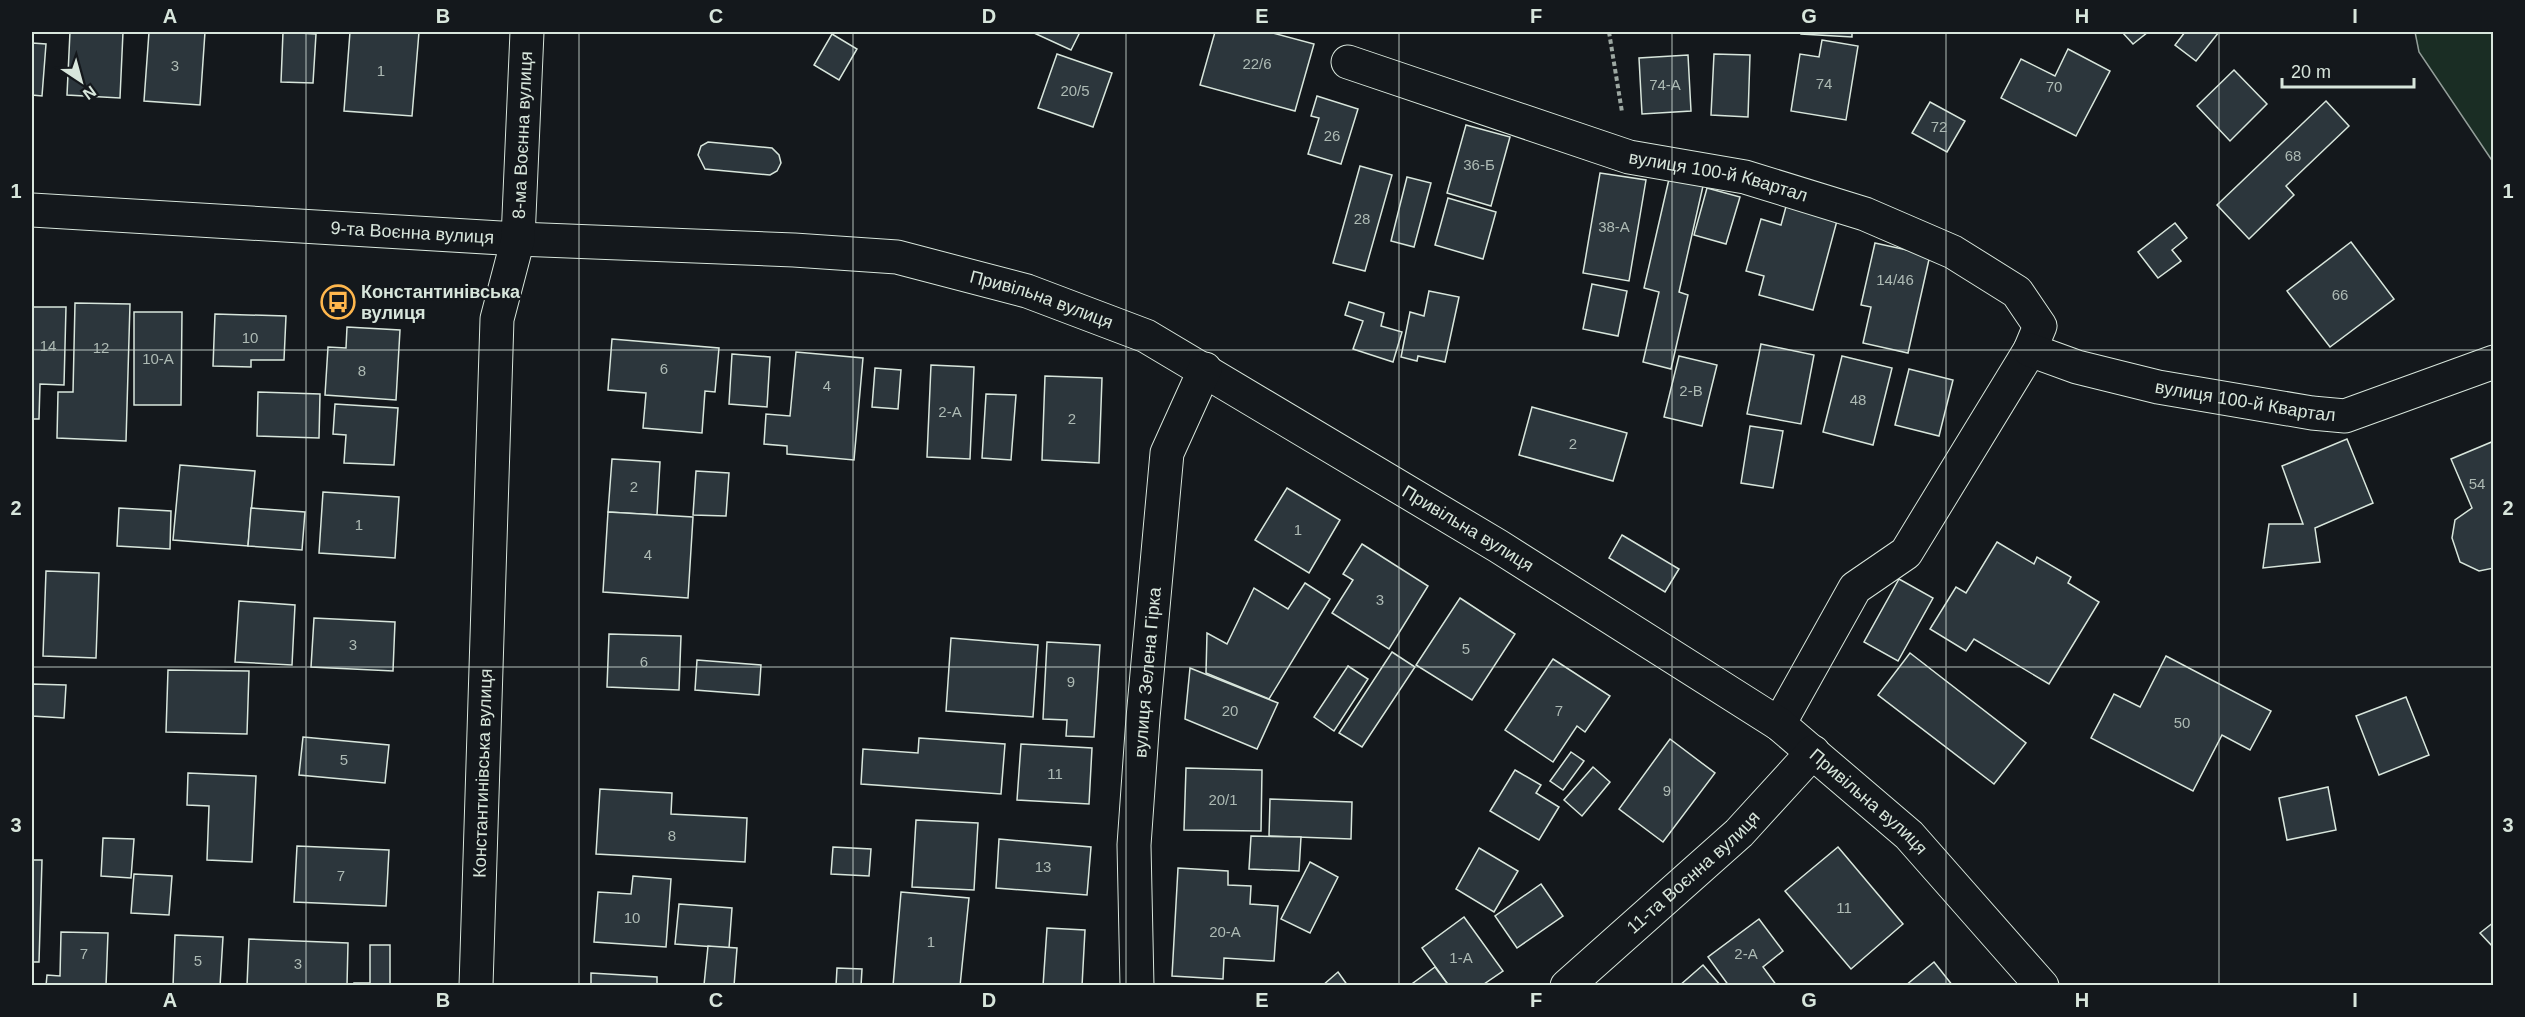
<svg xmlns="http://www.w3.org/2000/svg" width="2525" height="1017" font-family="Arial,sans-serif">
	<rect width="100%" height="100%" fill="#14181c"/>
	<path fill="#1a2d24" stroke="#939e99" stroke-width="1.5" d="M 2415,32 L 2493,32 L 2493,162 L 2419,52 Z"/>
	<g fill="#2c363c" stroke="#d8e6dc" stroke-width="1.5">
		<path d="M 70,32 L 123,32 L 120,98 L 67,95 Z"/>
		<path d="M 149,32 L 205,32 L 200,105 L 144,101 Z"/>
		<path d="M 283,32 L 316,34 L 313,83 L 281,82 Z"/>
		<path d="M 350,32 L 419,32 L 412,116 L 344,111 Z"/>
		<path d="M 1035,32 L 1080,32 L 1071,50 L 1034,33 Z"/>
		<path d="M 1215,32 L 1269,32 L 1314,44 L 1295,111 L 1200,85 Z"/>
		<path d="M 1801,32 L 1852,32 L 1852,37 L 1801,34 Z"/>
		<path d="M 2122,32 L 2148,32 L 2133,44 Z"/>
		<path d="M 2185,32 L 2219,32 L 2196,61 L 2175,45 Z"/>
		<path d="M 832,34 L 857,49 L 839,80 L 814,65 Z"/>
		<path d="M 1822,40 L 1858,46 L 1846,120 L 1791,111 L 1800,54 L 1819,57 Z"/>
		<path d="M 32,43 L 46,44 L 42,96 L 32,95 Z"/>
		<path d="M 2068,49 L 2110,71 L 2076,136 L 2001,98 L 2021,59 L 2055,76 Z"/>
		<path d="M 1057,54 L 1112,73 L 1093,127 L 1038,108 Z"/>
		<path d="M 1714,54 L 1750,55 L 1748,117 L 1711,115 Z"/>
		<path d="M 1688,55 L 1691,111 L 1642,114 L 1639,58 Z"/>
		<path d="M 2234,70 L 2267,104 L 2230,141 L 2197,106 Z"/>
		<path d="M 1317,96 L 1358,109 L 1341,164 L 1308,154 L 1319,118 L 1311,116 Z"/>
		<path d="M 2326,101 L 2349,126 L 2286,186 L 2294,195 L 2249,239 L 2217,205 Z"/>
		<path d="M 1930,102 L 1965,121 L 1947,152 L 1912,133 Z"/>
		<path d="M 1466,125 L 1510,137 L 1491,206 L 1447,193 Z"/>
		<path d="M 708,142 L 772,148 L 779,155 L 781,163 L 777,171 L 770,175 L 705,169 L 698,155 L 701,146 Z"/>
		<path d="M 1360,166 L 1392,175 L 1365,271 L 1333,263 Z"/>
		<path d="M 1600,173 L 1646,180 L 1629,281 L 1583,273 Z"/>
		<path d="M 1407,177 L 1431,183 L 1414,247 L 1391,241 Z"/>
		<path d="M 1669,179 L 1703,186 L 1679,292 L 1688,295 L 1671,369 L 1643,362 L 1659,292 L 1644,288 Z"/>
		<path d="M 1707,188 L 1740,197 L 1726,244 L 1694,235 Z"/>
		<path d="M 1448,198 L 1496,212 L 1483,259 L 1435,245 Z"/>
		<path d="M 1787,203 L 1838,217 L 1813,310 L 1759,295 L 1764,276 L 1746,271 L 1761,219 L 1781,225 Z"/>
		<path d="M 2175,223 L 2187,238 L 2172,250 L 2181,261 L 2158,278 L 2138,252 Z"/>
		<path d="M 2351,242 L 2394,299 L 2330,347 L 2287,291 Z"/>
		<path d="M 1875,243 L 1930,255 L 1908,353 L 1863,343 L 1871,307 L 1861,305 Z"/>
		<path d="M 1592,284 L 1627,291 L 1618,336 L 1583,329 Z"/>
		<path d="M 1429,291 L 1459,297 L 1445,362 L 1418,356 L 1417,361 L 1401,357 L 1410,312 L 1424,316 Z"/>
		<path d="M 1349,302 L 1384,313 L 1381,326 L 1402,332 L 1393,362 L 1353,349 L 1363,321 L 1345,315 Z"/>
		<path d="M 75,303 L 130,304 L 126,441 L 57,438 L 58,392 L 73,392 Z"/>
		<path d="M 32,307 L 66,307 L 64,385 L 40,384 L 39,419 L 32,419 Z"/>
		<path d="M 134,312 L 182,312 L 181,405 L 134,405 Z"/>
		<path d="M 215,314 L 286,316 L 284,360 L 251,360 L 251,367 L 213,366 Z"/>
		<path d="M 347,327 L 400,330 L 396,400 L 325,395 L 328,347 L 346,348 Z"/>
		<path d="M 612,339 L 719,348 L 715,392 L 705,391 L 702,433 L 643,428 L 646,393 L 608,390 Z"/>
		<path d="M 1761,344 L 1814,355 L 1801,424 L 1747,414 Z"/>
		<path d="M 796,352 L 863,358 L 854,460 L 787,454 L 787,446 L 764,444 L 766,414 L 790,416 Z"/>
		<path d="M 732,354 L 770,357 L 767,407 L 729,404 Z"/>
		<path d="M 1679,356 L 1717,365 L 1702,426 L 1664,417 Z"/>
		<path d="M 1842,356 L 1892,368 L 1873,445 L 1823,432 Z"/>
		<path d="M 931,365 L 974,367 L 970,459 L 927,457 Z"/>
		<path d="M 875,368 L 901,370 L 898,409 L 872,407 Z"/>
		<path d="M 1909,369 L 1953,380 L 1939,436 L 1895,425 Z"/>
		<path d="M 1045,376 L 1102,378 L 1099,463 L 1042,460 Z"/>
		<path d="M 258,392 L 320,394 L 319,438 L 257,436 Z"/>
		<path d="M 986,394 L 1016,395 L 1011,460 L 982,458 Z"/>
		<path d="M 335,404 L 398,408 L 394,465 L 344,463 L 346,435 L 333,434 Z"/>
		<path d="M 1532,407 L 1627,433 L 1613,481 L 1519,455 Z"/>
		<path d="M 1750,426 L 1783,431 L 1773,488 L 1741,483 Z"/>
		<path d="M 2347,439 L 2373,503 L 2315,528 L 2320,562 L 2263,568 L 2269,524 L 2303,524 L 2282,466 Z"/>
		<path d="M 2494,441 L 2494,568 L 2479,571 L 2460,562 L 2452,538 L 2455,520 L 2472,508 L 2451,459 Z"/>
		<path d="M 612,459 L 660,462 L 657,515 L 608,512 Z"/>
		<path d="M 180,465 L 255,471 L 248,546 L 173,540 Z"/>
		<path d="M 696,471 L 729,473 L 726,516 L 693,515 Z"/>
		<path d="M 1287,488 L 1340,520 L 1309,573 L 1255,540 Z"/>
		<path d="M 323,492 L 399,497 L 395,558 L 319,553 Z"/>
		<path d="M 119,508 L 171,511 L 170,549 L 117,546 Z"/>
		<path d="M 251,508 L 305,512 L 302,550 L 248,546 Z"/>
		<path d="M 608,512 L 693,517 L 688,598 L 603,592 Z"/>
		<path d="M 1622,535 L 1679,569 L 1665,592 L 1609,558 Z"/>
		<path d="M 1997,542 L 2034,564 L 2037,557 L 2071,577 L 2068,583 L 2099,602 L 2049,684 L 1974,639 L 1966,651 L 1930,629 L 1956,587 L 1966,593 Z"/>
		<path d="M 1362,544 L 1428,586 L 1389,649 L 1332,613 L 1353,580 L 1343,574 Z"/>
		<path d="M 46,571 L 99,573 L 96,658 L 43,656 Z"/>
		<path d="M 1899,579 L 1933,598 L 1898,661 L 1864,642 Z"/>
		<path d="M 1305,583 L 1330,599 L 1269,699 L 1206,673 L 1207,633 L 1227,644 L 1254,588 L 1288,609 Z"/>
		<path d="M 1460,598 L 1515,634 L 1472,700 L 1416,665 Z"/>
		<path d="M 239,601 L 295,605 L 292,665 L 235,662 Z"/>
		<path d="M 314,618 L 395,622 L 393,671 L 311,667 Z"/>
		<path d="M 609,634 L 681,636 L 679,690 L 607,687 Z"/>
		<path d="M 951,638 L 1038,645 L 1033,717 L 946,711 Z"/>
		<path d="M 1047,642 L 1100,645 L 1094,737 L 1066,736 L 1067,720 L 1043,719 Z"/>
		<path d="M 1392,652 L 1415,667 L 1362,747 L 1339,733 Z"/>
		<path d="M 1910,653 L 2026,743 L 1994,784 L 1878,695 Z"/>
		<path d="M 2166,656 L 2271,711 L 2250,750 L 2222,735 L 2193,791 L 2091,738 L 2114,694 L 2140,707 Z"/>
		<path d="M 1553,659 L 1610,696 L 1585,732 L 1577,726 L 1553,762 L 1505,730 Z"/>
		<path d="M 697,660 L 761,665 L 759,695 L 695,690 Z"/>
		<path d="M 1348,666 L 1368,679 L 1334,731 L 1314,717 Z"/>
		<path d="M 1190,668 L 1278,703 L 1257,749 L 1185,719 Z"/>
		<path d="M 168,670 L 249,671 L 247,734 L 166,732 Z"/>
		<path d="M 32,684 L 66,685 L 64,718 L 32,716 Z"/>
		<path d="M 2406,697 L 2429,755 L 2379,775 L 2356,716 Z"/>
		<path d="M 303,737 L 389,745 L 385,783 L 299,775 Z"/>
		<path d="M 919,738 L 1005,744 L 1001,794 L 861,784 L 863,749 L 918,753 Z"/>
		<path d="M 1670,739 L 1715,773 L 1663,842 L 1619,809 Z"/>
		<path d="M 1021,744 L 1092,748 L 1089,804 L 1017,800 Z"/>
		<path d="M 1571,752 L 1584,761 L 1563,790 L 1550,781 Z"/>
		<path d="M 1593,767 L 1610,782 L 1582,816 L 1564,800 Z"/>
		<path d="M 1186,768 L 1262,770 L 1261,831 L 1184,830 Z"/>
		<path d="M 1515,770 L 1541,785 L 1536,793 L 1559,807 L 1539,840 L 1490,811 Z"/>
		<path d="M 188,773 L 256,776 L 252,862 L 207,860 L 209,806 L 187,805 Z"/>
		<path d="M 2328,787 L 2336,830 L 2287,840 L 2279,798 Z"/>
		<path d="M 600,789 L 672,793 L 671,814 L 747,818 L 745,862 L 596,854 Z"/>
		<path d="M 1270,799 L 1352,802 L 1351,839 L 1269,836 Z"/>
		<path d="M 916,820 L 978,823 L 974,890 L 912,887 Z"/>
		<path d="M 1251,836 L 1301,837 L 1299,871 L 1249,869 Z"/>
		<path d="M 103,838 L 134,839 L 131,878 L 101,876 Z"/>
		<path d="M 999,839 L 1091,847 L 1087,895 L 996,888 Z"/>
		<path d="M 297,846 L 389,850 L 386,906 L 294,902 Z"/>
		<path d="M 833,847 L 871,849 L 869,876 L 831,874 Z"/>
		<path d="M 1838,847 L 1903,924 L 1851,969 L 1785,891 Z"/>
		<path d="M 1479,848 L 1518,871 L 1494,912 L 1456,889 Z"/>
		<path d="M 32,860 L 42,860 L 39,962 L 32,962 Z"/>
		<path d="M 1310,862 L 1338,877 L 1310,933 L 1281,919 Z"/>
		<path d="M 1178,868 L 1228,871 L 1228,885 L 1251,886 L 1250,904 L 1278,906 L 1274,961 L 1224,958 L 1223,979 L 1172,976 Z"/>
		<path d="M 134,874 L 172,876 L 169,915 L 131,913 Z"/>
		<path d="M 633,876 L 671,879 L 666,947 L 594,942 L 598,892 L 631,894 Z"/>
		<path d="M 1541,884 L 1563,916 L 1517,948 L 1495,916 Z"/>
		<path d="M 901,892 L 969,898 L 960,986 L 893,986 Z"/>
		<path d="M 679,904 L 732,908 L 729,948 L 675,944 Z"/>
		<path d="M 1464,917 L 1503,971 L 1481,986 L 1449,986 L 1422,948 Z"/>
		<path d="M 1759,919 L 1783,951 L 1763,967 L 1777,986 L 1729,986 L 1708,957 Z"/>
		<path d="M 2494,922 L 2494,948 L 2480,933 Z"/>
		<path d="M 1047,928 L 1085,930 L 1082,986 L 1043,986 Z"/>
		<path d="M 61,932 L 108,933 L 106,986 L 46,986 L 47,975 L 60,976 Z"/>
		<path d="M 175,935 L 223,937 L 220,986 L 173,986 Z"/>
		<path d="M 249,939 L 348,943 L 347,986 L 247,986 Z"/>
		<path d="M 370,945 L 390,945 L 390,986 L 354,986 L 354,983 L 370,983 Z"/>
		<path d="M 708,946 L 737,948 L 734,986 L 704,985 Z"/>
		<path d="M 1934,962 L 1953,986 L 1905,986 Z"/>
		<path d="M 1703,965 L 1721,986 L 1679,986 Z"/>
		<path d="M 1435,967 L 1449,986 L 1409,986 Z"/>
		<path d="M 837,968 L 862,969 L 861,986 L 836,986 Z"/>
		<path d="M 1338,972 L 1348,986 L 1322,986 Z"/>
		<path d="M 591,973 L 657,977 L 657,986 L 591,986 Z"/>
	</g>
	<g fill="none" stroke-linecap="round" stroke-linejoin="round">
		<g stroke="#d8e6dc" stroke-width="35">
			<g id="minor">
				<path id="s1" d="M 1348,62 L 1629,157 L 1745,177 L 1865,214 L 1953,252 L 2017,292 L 2040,326 L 2030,350 L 1906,553 L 1855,588 L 1779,724"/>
				<path id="s2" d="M 32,210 L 518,239 L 794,250 L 897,257 L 1027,291 L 1146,336 L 1498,546 L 1779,724 L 1909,835 L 2042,986"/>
				<path id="s3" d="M 2030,350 L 2077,367 L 2158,387 L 2312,413 L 2345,416 L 2494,362"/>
				<path id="s4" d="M 476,986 L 497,319 L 518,239 L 527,32"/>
				<path id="s5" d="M 1137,986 L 1134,845 L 1143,718 L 1167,453 L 1205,369"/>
				<path id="s6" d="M 1567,986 L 1739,833 L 1813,752"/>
			</g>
		</g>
		<path stroke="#9da8a2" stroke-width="4" stroke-dasharray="4.5 3" stroke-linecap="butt" d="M 1609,32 L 1622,112"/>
		<use href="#minor" stroke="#14181c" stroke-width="33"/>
	</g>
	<path fill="none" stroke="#d8e6dc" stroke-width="1.5" stroke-opacity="0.55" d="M 306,32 L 306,986M 579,32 L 579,986M 853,32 L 853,986M 1126,32 L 1126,986M 1399,32 L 1399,986M 1672,32 L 1672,986M 1946,32 L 1946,986M 2219,32 L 2219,986M 32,350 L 2494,350M 32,667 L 2494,667"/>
	<defs>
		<g id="bus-ring" transform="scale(1.725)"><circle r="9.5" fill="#14181c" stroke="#ffb74d" stroke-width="1.5"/><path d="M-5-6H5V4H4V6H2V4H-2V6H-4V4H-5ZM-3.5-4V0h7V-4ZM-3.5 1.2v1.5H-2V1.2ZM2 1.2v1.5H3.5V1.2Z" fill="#ffb74d"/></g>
	</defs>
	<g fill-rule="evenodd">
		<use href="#bus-ring" x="338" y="302"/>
	</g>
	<g text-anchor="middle" stroke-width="4.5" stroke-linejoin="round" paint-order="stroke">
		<g font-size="15" fill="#adbab4">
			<text x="1257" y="69">22/6</text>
			<text x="175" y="71">3</text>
			<text x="381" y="76">1</text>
			<text x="1824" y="89">74</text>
			<text x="1665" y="90">74-А</text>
			<text x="2054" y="92">70</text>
			<text x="1075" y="96">20/5</text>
			<text x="1939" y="132">72</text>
			<text x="1332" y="141">26</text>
			<text x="2293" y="161">68</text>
			<text x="1479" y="170">36-Б</text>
			<text x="1362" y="224">28</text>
			<text x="1614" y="232">38-А</text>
			<text x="1895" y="285">14/46</text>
			<text x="2340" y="300">66</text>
			<text x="250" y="343">10</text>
			<text x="48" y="351">14</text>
			<text x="101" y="353">12</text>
			<text x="158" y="364">10-А</text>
			<text x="664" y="374">6</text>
			<text x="362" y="376">8</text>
			<text x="827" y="391">4</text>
			<text x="1691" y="396">2-В</text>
			<text x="1858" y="405">48</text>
			<text x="950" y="417">2-А</text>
			<text x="1072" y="424">2</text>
			<text x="1573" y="449">2</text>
			<text x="2477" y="489">54</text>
			<text x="634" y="492">2</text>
			<text x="359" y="530">1</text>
			<text x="1298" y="535">1</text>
			<text x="648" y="560">4</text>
			<text x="1380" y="605">3</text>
			<text x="353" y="650">3</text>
			<text x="1466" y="654">5</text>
			<text x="644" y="667">6</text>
			<text x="1071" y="687">9</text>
			<text x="1230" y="716">20</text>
			<text x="1559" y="716">7</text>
			<text x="2182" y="728">50</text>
			<text x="344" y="765">5</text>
			<text x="1055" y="779">11</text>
			<text x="1667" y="796">9</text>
			<text x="1223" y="805">20/1</text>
			<text x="672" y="841">8</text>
			<text x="1043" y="872">13</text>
			<text x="341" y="881">7</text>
			<text x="1844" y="913">11</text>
			<text x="632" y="923">10</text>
			<text x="1225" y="937">20-А</text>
			<text x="931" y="947">1</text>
			<text x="84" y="959">7</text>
			<text x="1746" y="959">2-А</text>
			<text x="1461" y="963">1-А</text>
			<text x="198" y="966">5</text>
			<text x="298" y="969">3</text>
		</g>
		<g font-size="18" fill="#d8e6dc" stroke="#14181c">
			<text dy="6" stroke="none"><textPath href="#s4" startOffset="854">8-ма Воєнна вулиця</textPath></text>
			<text dy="6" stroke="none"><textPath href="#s1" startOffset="388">вулиця 100-й Квартал</textPath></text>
			<text dy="6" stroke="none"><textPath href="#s2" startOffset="381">9-та Воєнна вулиця</textPath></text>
			<text dy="6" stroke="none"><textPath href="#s2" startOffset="1017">Привільна вулиця</textPath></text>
			<text dy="6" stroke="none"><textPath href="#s3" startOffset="222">вулиця 100-й Квартал</textPath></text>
			<text dy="6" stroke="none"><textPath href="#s2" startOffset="1503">Привільна вулиця</textPath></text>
			<text dy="6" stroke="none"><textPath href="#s5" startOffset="314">вулиця Зелена Гірка</textPath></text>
			<text dy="6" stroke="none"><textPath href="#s4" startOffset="213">Константинівська вулиця</textPath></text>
			<text dy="6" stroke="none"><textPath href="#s2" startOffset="1989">Привільна вулиця</textPath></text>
			<text dy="6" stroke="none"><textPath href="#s6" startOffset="170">11-та Воєнна вулиця</textPath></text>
		</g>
		<g font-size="18" font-weight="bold" fill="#d8e6dc" stroke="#14181c" text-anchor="start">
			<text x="361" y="298">Константинівська<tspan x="361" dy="21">вулиця</tspan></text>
		</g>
	</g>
	<rect width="2525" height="1017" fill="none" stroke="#14181c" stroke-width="66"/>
	<g transform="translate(81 81) rotate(144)" stroke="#14181c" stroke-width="4.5" paint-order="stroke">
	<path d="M0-4.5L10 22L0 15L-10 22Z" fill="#d8e6dc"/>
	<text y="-9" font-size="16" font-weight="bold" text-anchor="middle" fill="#d8e6dc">N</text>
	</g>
	<path d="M2282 78v9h132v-9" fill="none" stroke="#d8e6dc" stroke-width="3"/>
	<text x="2291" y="78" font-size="18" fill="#d8e6dc" stroke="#14181c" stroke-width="4.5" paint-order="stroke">20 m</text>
	<rect x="33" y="33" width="2459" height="951" fill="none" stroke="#d8e6dc" stroke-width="2"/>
	<g font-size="20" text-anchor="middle" font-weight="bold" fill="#d8e6dc">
		<text x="170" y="23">A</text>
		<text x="443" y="23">B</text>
		<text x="716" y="23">C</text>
		<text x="989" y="23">D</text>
		<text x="1262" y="23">E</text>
		<text x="1536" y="23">F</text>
		<text x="1809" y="23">G</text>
		<text x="2082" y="23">H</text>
		<text x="2355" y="23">I</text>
		<text x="16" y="198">1</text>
		<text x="2508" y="198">1</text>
		<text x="16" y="515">2</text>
		<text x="2508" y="515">2</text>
		<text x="16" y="832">3</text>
		<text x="2508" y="832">3</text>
		<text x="170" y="1007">A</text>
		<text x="443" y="1007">B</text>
		<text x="716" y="1007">C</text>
		<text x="989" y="1007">D</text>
		<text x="1262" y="1007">E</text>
		<text x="1536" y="1007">F</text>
		<text x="1809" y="1007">G</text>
		<text x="2082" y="1007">H</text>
		<text x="2355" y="1007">I</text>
	</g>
</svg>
